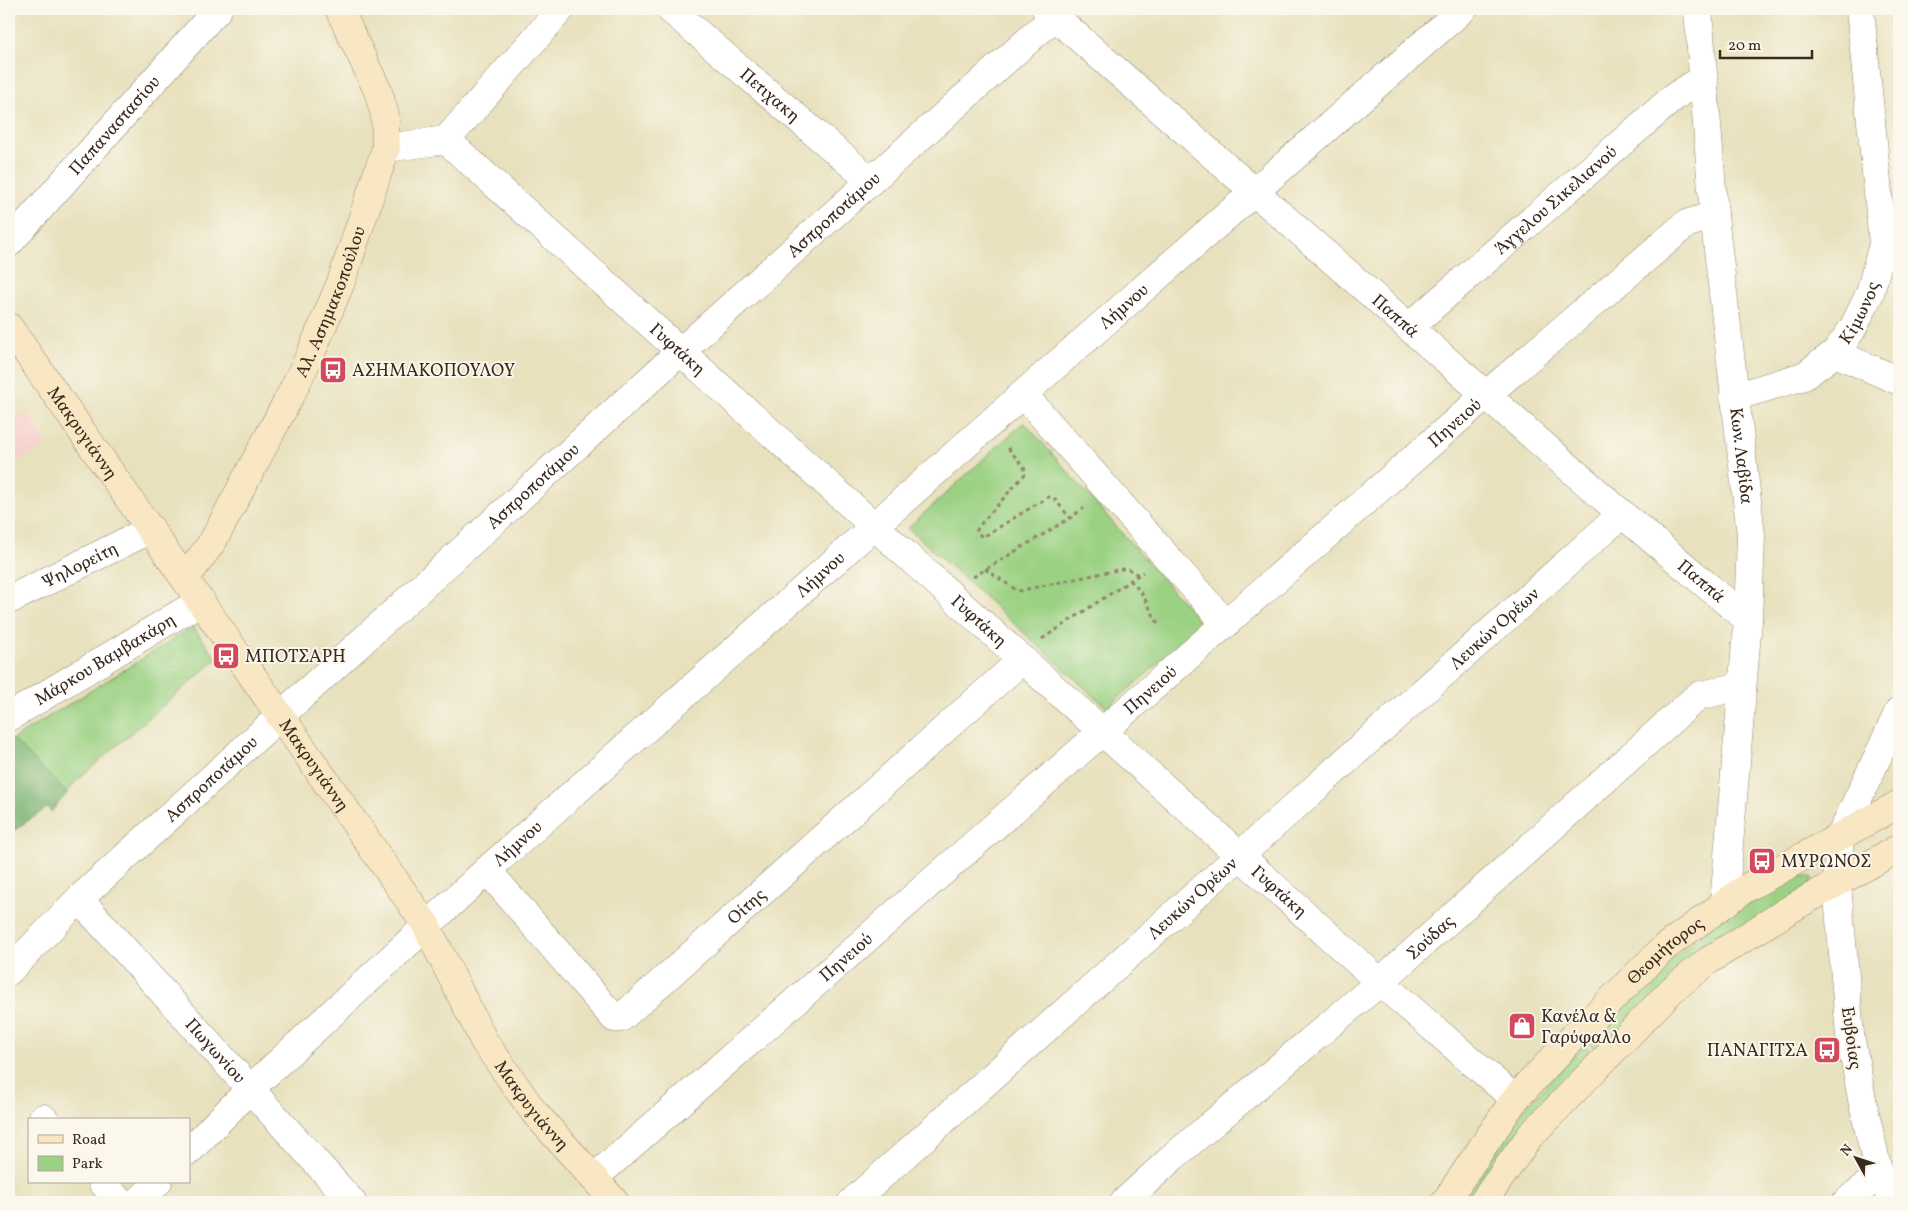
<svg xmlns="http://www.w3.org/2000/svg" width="1908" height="1211" font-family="Vollkorn,serif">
	<rect width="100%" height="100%" fill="#fbf7ec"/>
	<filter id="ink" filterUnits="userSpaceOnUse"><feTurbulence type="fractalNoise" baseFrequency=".02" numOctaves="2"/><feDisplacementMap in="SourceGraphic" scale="10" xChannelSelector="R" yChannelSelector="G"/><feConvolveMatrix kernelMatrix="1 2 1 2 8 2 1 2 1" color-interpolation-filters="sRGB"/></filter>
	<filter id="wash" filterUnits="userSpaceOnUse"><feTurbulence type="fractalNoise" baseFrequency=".0096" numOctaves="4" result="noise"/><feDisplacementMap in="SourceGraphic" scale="20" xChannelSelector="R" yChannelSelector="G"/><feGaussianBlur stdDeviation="1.12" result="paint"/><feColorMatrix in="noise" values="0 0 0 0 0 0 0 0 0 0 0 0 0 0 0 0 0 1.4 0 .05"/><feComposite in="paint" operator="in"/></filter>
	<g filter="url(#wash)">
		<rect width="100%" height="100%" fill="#e8e1be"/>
		<path fill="#f7d0cd" d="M 26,412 L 47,444 L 9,467 L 9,422 Z"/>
		<g fill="#9bd183" stroke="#6b7e50">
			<path d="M 1024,422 L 1203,625 L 1107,708 L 908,528 Z"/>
			<path d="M 193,627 L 217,659 L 76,781 L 67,793 L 13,739 Z"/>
			<path d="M 1803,876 L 1810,876 L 1813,879 L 1810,885 L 1596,1050 L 1587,1042 C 1648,981 1719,905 1803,876 Z"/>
			<path d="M 1584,1045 L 1593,1053 L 1494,1166 L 1468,1202 L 1452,1202 L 1512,1121 Z"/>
		</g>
		<path fill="#7cb371" stroke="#5c6e48" d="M 13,739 L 67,793 L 51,812 L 48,807 L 9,834 L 9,742 Z"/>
	</g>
	<g filter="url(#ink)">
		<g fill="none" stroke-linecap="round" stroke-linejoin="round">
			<g stroke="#92866e" stroke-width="29">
				<g id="street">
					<path id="s1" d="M 670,9 L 871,181"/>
					<path id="s2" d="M 1046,9 L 1622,514 L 1748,620"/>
					<path id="s3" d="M 1698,9 L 1714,215 L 1751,535 L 1748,620 L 1724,904"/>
					<path id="s4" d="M 446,140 L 1380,982 L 1515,1099"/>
					<path d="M 386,148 L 446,140 L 561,9"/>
					<path id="s5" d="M 9,243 L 218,9"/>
					<path id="s6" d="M 1409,327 L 1674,97 L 1704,78"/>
					<path d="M 1835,353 L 1899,381"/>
					<path d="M 1023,394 L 1226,624"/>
					<path id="s7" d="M 1734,397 L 1804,376 L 1835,353 L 1853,328 L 1870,293 L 1883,244 L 1860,9"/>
					<path id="s8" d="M 9,600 L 151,529"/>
					<path id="s9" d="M 9,717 L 201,601"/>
					<path id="s10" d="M 487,870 L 614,1018 L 621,1018 L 1023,659"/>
					<path id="s11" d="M 79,899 L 352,1202"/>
					<path id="s12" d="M 9,971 L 79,899 L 681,351 L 1063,9"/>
					<path d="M 43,1118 L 45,1120"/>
					<path id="s13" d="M 189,1151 L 250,1089 L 487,870 L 1023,394 L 1463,9"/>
					<path id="s14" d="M 594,1178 L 1487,394 L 1686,224 L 1714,215"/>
					<path d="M 102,1182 L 120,1202"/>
					<path d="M 138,1202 L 158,1182"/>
					<path id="s15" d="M 852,1202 L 1622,514"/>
					<path id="s16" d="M 1124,1202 L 1173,1157 L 1380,982 L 1698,696 L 1741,686"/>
					<path d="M 1846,1202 L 1879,1175"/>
					<path d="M 1895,1202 L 1879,1175 L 1862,1099 L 1850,1035 L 1837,884 L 1840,837 L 1899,711"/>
				</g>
			</g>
			<g stroke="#92866e" stroke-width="29">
				<g id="secondary">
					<path id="s17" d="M 9,327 L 426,925 L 484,1041 L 534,1112 L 615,1202"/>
					<path id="s18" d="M 185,579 L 213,541 L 291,394 L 311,353 L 341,282 L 386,148 L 385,115 L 378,91 L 339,9"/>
					<path id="s19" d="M 1445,1202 L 1515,1099 L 1577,1033 L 1665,947 L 1746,888 L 1899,804"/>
					<path d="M 1483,1202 L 1530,1136 L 1672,990 L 1708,961 L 1792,908 L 1899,848"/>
				</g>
			</g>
			<g stroke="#92866e" stroke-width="3" stroke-dasharray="4 4" stroke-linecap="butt">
				<path d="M 1008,448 L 1024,467 L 1026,473 L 979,526 L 976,532 L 983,537 L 1048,497 L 1053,497 L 1070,518"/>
				<path d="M 985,569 L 1018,591 L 1127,568 L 1138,575"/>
				<path d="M 973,577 L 1070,518 L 1084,508"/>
				<path d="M 1130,580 L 1141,592 L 1158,623"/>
				<path d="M 1042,639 L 1143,572"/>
			</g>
			<use href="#street" stroke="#fff" stroke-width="28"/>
			<use href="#secondary" stroke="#f9e7c3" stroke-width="28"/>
		</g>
	</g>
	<defs>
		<g id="bus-square" transform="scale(1.4375)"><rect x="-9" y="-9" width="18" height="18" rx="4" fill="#d1495b" stroke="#fbf7ec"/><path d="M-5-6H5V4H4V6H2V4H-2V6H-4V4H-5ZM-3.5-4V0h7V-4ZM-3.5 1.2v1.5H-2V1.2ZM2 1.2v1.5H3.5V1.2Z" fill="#fff"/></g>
		<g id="shop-square" transform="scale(1.4375)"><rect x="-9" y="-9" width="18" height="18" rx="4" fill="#d1495b" stroke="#fbf7ec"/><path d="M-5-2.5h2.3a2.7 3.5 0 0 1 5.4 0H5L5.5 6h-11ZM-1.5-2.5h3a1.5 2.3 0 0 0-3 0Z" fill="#fff"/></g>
	</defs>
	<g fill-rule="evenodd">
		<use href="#bus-square" x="333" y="370"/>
		<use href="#bus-square" x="226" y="656"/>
		<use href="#bus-square" x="1762" y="861"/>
		<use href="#shop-square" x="1522" y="1026"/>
		<use href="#bus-square" x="1827" y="1050"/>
	</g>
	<g text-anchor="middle" stroke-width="4" stroke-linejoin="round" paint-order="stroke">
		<g font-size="18" fill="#3b2a1e" stroke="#fbf7ec">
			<text dy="6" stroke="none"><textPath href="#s1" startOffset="132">Πετιχακη</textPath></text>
			<text dy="6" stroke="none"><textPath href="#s5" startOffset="158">Παπαναστασίου</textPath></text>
			<text dy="6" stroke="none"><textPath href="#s6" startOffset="194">Άγγελου Σικελιανού</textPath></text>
			<text dy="6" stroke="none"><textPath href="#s12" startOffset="1119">Ασπροποτάμου</textPath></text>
			<text dy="6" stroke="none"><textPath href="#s18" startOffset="314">Αλ. Ασημακοπούλου</textPath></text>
			<text dy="6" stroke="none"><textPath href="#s13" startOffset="1260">Λήμνου</textPath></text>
			<text dy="6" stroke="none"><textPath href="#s7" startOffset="159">Κίμωνος</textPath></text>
			<text dy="6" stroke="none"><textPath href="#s2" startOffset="465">Παππά</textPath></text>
			<text dy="6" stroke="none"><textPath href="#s4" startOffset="312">Γυφτάκη</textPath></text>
			<text dy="6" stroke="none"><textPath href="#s14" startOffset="1145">Πηνειού</textPath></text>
			<text dy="6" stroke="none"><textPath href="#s17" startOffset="129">Μακρυγιάννη</textPath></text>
			<text dy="6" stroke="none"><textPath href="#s3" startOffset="449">Κων. Λαβίδα</textPath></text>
			<text dy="6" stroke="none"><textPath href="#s12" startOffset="714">Ασπροποτάμου</textPath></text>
			<text dy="6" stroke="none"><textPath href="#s8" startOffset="79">Ψηλορείτη</textPath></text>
			<text dy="6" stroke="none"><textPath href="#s13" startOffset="855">Λήμνου</textPath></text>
			<text dy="6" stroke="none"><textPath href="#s2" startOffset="870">Παππά</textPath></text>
			<text dy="6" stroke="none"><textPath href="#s4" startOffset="718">Γυφτάκη</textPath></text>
			<text dy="6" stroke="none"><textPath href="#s15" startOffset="861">Λευκών Ορέων</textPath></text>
			<text dy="6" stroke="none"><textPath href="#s9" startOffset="112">Μάρκου Βαμβακάρη</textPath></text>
			<text dy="6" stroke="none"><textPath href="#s14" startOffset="740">Πηνειού</textPath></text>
			<text dy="6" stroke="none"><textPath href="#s17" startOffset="534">Μακρυγιάννη</textPath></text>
			<text dy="6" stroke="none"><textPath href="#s12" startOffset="279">Ασπροποτάμου</textPath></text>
			<text dy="6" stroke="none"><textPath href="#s13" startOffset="450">Λήμνου</textPath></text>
			<text dy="6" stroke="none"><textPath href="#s4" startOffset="1122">Γυφτάκη</textPath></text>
			<text dy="6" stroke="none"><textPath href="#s15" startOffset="456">Λευκών Ορέων</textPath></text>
			<text dy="6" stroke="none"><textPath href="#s10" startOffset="370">Οίτης</textPath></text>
			<text dy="6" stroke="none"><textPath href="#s16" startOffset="405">Σούδας</textPath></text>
			<text dy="6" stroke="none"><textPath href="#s19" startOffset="336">Θεομήτορος</textPath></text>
			<text dy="6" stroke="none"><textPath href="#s14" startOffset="335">Πηνειού</textPath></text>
			<text transform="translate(1852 1038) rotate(82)" y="6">Ευβοίας</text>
			<text dy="6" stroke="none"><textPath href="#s11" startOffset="204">Πωγωνίου</textPath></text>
			<text dy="6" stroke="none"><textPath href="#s17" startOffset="939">Μακρυγιάννη</textPath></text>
		</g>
		<g font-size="18" fill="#3b2a1e" stroke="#fbf7ec" text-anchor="start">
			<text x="352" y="376">ΑΣΗΜΑΚΟΠΟΥΛΟΥ</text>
			<text x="245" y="662">ΜΠΟΤΣΑΡΗ</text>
			<text x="1781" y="867">ΜΥΡΩΝΟΣ</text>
			<text x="1541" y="1022">Κανέλα &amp;<tspan x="1541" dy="21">Γαρύφαλλο</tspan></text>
			<text x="1808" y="1056" text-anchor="end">ΠΑΝΑΓΙΤΣΑ</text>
		</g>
	</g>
	<rect width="1908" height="1211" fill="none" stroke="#fbf7ec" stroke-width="30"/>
	<rect x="28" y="1118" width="162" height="65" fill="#fbf7ec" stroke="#aea59a"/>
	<rect x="38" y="1135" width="25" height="8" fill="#f9e7c3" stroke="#aea59a"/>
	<text x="72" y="1144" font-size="15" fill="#3b2a1e">Road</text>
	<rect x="38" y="1156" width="25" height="15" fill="#9bd183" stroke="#aea59a"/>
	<text x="72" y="1168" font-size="15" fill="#3b2a1e">Park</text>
	<g transform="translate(1856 1158) rotate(310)" stroke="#fbf7ec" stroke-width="4" paint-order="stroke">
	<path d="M0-4L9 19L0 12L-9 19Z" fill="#3b2a1e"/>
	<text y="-8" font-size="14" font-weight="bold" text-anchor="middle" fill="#3b2a1e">N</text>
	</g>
	<path d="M1720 50v8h92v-8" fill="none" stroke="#3b2a1e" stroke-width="2.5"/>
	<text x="1728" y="50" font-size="15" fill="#3b2a1e" stroke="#fbf7ec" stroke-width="4" paint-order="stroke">20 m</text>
</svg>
